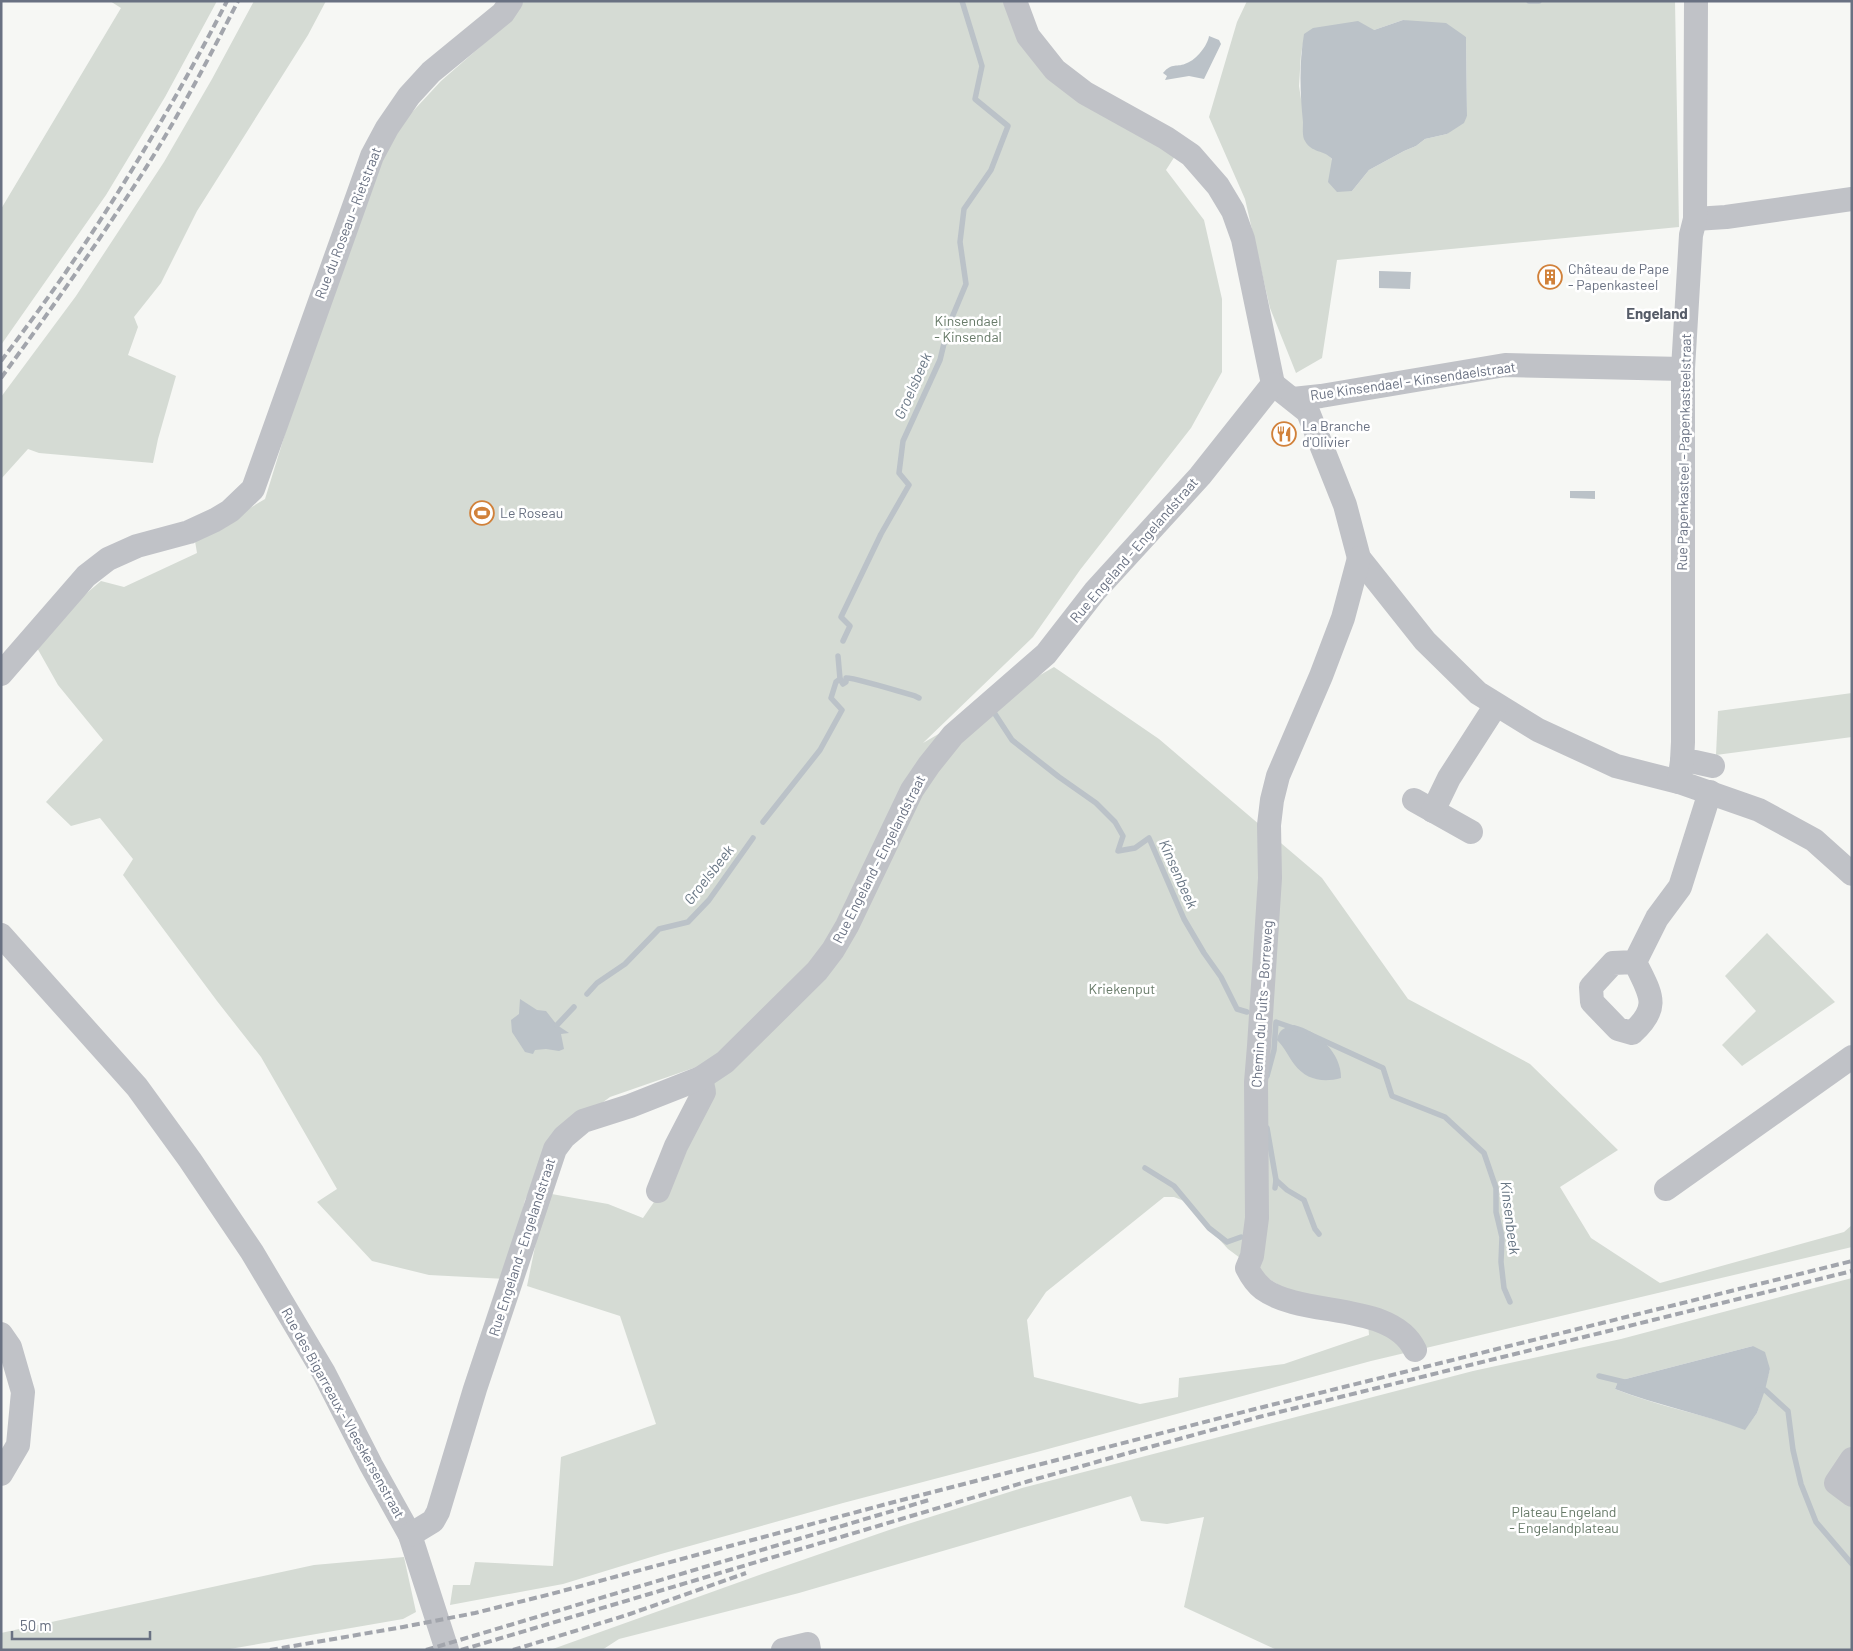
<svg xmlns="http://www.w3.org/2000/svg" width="1853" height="1651" font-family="Barlow,sans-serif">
	<rect width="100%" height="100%" fill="#f6f7f4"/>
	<g fill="#d5dbd4" fill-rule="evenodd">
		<path d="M 110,1 L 217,1 L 165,97 L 106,195 L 1,345 L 1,209 L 121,8 Z"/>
		<path d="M 254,1 L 326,1 L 308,35 L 197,211 L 161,283 L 134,317 L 138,327 L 128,355 L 176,376 L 158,439 L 153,463 L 39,453 L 28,449 L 1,479 L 1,397 L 76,296 L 164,162 L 212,79 Z"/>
		<path d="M 522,1 L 1004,1 L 1023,43 L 1175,156 L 1166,170 L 1204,220 L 1222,299 L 1222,372 L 1191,428 L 1080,570 L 1033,637 L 923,743 L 1054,667 L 1159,739 L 1322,878 L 1408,999 L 1530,1064 L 1618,1150 L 1560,1187 L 1591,1238 L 1660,1283 L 1844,1232 L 1852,1225 L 1852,1247 L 1371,1361 L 1037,1452 L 843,1503 L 661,1554 L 563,1584 L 450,1605 L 453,1585 L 470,1585 L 475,1562 L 553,1566 L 561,1457 L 656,1424 L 620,1316 L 527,1286 L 546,1193 L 608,1204 L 643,1218 L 665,1186 L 708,1063 L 610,1097 L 559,1135 L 525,1200 L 506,1279 L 429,1275 L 372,1261 L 317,1202 L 337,1189 L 261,1057 L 217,1001 L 123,875 L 133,859 L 100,818 L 71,826 L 46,802 L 103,740 L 58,685 L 36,646 L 75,603 L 101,581 L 124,587 L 197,553 L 195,541 L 265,499 L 324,307 L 390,136 L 441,81 L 488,40 ZM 1164,1197 L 1174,1197 L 1184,1201 L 1228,1249 L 1263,1275 L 1290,1292 L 1367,1310 L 1369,1335 L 1284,1364 L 1179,1378 L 1178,1397 L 1140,1404 L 1034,1377 L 1027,1320 L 1046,1292 Z"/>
		<path d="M 1247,1 L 1675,1 L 1679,227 L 1337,260 L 1322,358 L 1296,373 L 1270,308 L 1245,199 L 1209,117 L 1237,22 ZM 1403,20 L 1466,37 L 1467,116 L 1447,134 L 1425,139 L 1416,146 L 1404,151 L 1369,170 L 1352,191 L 1329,155 L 1301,99 L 1299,86 L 1301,54 L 1305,34 L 1374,30 Z"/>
		<path d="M 1852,693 L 1852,737 L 1716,755 L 1718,711 Z"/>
		<path d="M 1767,933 L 1835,1002 L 1742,1066 L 1722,1045 L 1756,1011 L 1725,976 Z"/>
		<path d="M 1852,1278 L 1852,1650 L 1277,1650 L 1184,1607 L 1204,1517 L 1167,1524 L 1141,1521 L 1131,1496 L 799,1593 L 619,1639 L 602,1650 L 550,1650 L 762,1574 L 892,1529 L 1022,1488 L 1473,1371 L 1621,1339 ZM 1753,1346 L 1770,1369 L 1757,1413 L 1745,1429 C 1702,1414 1657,1406 1615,1389 L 1618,1381 Z"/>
		<path d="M 404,1557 L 416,1612 L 403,1619 L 224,1650 L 1,1650 L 1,1633 L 10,1631 L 314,1565 Z"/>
	</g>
	<g fill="#bbc2c8">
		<path d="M 1403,20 L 1446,23 L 1466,37 L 1467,116 L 1464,123 L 1447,134 L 1425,139 L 1416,146 L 1404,151 L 1369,170 L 1352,191 L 1337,192 L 1328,182 L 1332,159 C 1325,150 1311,153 1305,141 C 1302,137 1303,127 1303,122 C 1300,92 1299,64 1304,34 L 1313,28 L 1358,21 L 1374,30 Z"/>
		<path d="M 1209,36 L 1219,40 L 1221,44 L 1204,79 L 1189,76 L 1165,80 L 1167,76 L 1163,73 C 1172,62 1177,68 1187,63 C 1196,60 1208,45 1209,36 Z"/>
		<path d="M 1379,271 L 1411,272 L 1410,289 L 1379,288 Z"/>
		<path d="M 1570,491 L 1595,491 L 1595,499 L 1570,498 Z"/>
		<path d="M 520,999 L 537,1010 L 546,1011 L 557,1025 L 569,1033 L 561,1034 L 564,1049 L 559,1051 L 546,1049 L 535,1050 L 533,1054 L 525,1052 L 512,1032 L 511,1020 L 519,1014 Z"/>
		<path d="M 1294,1025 C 1317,1030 1342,1054 1341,1078 C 1323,1083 1306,1080 1294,1064 C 1288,1056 1285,1048 1277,1040 C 1279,1029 1284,1028 1294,1025 Z"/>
		<path d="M 1753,1346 L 1765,1352 L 1770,1369 L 1765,1390 L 1757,1413 L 1745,1430 C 1702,1414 1657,1405 1615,1389 L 1618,1381 Z"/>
	</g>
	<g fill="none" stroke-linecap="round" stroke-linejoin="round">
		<g stroke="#bbc2c8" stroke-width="5.5">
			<path d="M 1529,1 L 1539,1"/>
			<path d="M 843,641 L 850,626 L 841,617 L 881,534 L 909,485 L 899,473 L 903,441 L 940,360 L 948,327 L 966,284 L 960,242 L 964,209 L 991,170 L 1008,126 L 975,99 L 982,66 L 962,1"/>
			<path d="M 840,679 L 843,684 L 846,682 L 846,678 C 852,677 905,693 915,696 L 919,698"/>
			<path d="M 990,710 L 995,714 L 1012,740 L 1059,777 L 1096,803 L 1115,822 L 1123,836 L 1118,851 L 1135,848 L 1149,838 L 1184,919 L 1204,953 L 1221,977 L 1237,1009 L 1247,1012"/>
			<path d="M 763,822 L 820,750 L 842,710 L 831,698 L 836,682 L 840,679 L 838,656"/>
			<path d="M 587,994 L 597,983 L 625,964 L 659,929 L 688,922 L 709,900 L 753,838"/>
			<path d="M 557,1025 L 574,1007"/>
			<path d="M 1309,1034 L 1383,1068 L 1392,1096 L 1445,1117 L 1484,1153 L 1496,1188 L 1496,1212 L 1502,1237 L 1501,1262 L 1504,1288 L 1510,1302"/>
			<path d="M 1267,1076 L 1274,1050 L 1276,1022 L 1296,1029"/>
			<path d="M 1267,1128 L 1276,1180 L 1275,1188"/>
			<path d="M 1145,1168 L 1174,1186 L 1209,1228 L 1227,1242 L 1241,1237"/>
			<path d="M 1276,1180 L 1287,1190 L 1304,1200 L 1315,1229 L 1319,1234"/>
			<path d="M 1599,1376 L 1624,1382"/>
			<path d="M 1758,1390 L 1765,1390 L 1788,1411 L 1793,1450 L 1801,1484 L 1816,1522 L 1852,1564"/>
		</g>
		<g stroke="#c0c2c7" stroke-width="24">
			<path d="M 1015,1 L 1028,36 L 1055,70 L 1085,93 L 1166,138 L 1191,155 L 1218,186 L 1233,211 L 1243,239 L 1273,384"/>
			<path d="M 1695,219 L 1726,217 L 1852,199"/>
			<path d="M 1273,384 L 1308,412 L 1345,505 L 1359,558 L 1425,641 L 1478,693 L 1538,730 L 1616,766 L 1679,782 L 1759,810 L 1814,840 L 1852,874"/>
			<path d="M 1293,399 L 1321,396 L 1505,365 L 1683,369"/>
			<path d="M 1359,558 L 1343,618 L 1321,676 L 1278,776 L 1272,800 L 1269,825 L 1270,878 L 1259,1046 L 1256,1082 L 1257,1218 L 1252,1256 L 1247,1268 C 1251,1276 1255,1283 1263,1289 C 1303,1318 1392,1301 1415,1350"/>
			<path d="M 1,674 L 86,576 L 108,559 L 137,546 L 189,532 L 215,520 L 230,511 L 253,489 L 372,156 L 387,128 L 409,96 L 431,72 L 503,13 L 511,1"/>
			<path d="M 1682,761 L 1695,762 L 1713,766"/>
			<path d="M 1679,782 L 1682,761 L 1683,742 L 1683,369 L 1691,235 L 1695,219 L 1696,1"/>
			<path d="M 1414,800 L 1471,832"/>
			<path d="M 1433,811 L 1449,778 L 1496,705"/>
			<path d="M 1,935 L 137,1087 L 190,1160 L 252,1252 L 324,1373 L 371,1465 L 410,1535 L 447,1650"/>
			<path d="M 1635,962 L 1613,963 L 1591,987 L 1592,1002 L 1618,1029 L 1632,1033 C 1662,1006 1650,994 1635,962 L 1657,918 L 1680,887 L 1710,792"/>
			<path d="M 1666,1189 L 1852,1057"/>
			<path d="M 658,1191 L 676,1146 L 704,1092 L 701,1078"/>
			<path d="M 1,1334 L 10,1347 L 23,1392 L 18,1445 L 1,1474"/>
			<path d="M 1852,1459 L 1836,1483 L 1852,1495"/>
			<path d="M 410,1535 L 433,1521 L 438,1512 L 475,1389 L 555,1149 L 564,1137 L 583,1121 L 630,1106 L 701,1078 L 725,1062 L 817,971 L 833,950 L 847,926 L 912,790 L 929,765 L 953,735 L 1046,654 L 1095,591 L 1200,476 L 1273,384"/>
			<path d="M 783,1650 L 808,1644 L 809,1650"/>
		</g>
		<g stroke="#a2a5ac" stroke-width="4" stroke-dasharray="8 4" stroke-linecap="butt">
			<path d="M 1,361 C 23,332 45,302 66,272 C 125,185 179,95 227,1"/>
			<path d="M 1,378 C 50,311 97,244 142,174 C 177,119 208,60 238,1"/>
			<path d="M 270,1650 L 403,1627 L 475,1613 L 551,1594 L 894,1502 L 1255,1409 L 1852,1261"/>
			<path d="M 426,1650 L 929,1500"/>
			<path d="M 461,1650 L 1029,1481 L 1139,1450 L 1259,1417 L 1852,1271"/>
			<path d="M 513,1650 L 627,1615 L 746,1573"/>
		</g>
	</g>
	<defs>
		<g id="building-ring" transform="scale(1.25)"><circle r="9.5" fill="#fff" stroke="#d1813a" stroke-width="1.5"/><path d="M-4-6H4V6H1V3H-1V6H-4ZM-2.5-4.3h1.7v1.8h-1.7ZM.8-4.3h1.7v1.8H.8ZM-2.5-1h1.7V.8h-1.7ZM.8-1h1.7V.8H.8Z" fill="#d1813a"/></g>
		<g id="restaurant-ring" transform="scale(1.25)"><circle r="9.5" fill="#fff" stroke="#d1813a" stroke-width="1.5"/><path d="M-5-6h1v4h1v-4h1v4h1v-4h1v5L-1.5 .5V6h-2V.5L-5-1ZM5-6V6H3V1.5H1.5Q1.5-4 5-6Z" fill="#d1813a"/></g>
		<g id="stadium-ring" transform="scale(1.25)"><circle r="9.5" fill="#fff" stroke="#d1813a" stroke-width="1.5"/><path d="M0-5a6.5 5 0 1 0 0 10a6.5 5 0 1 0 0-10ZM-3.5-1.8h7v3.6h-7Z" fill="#d1813a"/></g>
	</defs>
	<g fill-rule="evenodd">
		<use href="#building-ring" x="1550" y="277"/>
		<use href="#restaurant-ring" x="1284" y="434"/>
		<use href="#stadium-ring" x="482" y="513"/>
	</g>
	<g text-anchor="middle" stroke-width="5" stroke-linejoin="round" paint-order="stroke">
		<g font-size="14" fill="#697182" stroke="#fff">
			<text transform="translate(348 223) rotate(-69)" y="5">Rue du Roseau - Rietstraat</text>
			<text transform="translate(1413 381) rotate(-8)" y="5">Rue Kinsendael - Kinsendaelstraat</text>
			<text transform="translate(1684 452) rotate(-89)" y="5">Rue Papenkasteel - Papenkasteelstraat</text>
			<text transform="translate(1134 550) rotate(-49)" y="5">Rue Engeland - Engelandstraat</text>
			<text transform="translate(879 859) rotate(-63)" y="5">Rue Engeland - Engelandstraat</text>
			<text transform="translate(1262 1004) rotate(-86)" y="5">Chemin du Puits - Borreweg</text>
			<text transform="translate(522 1247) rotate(-72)" y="5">Rue Engeland - Engelandstraat</text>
			<text transform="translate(343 1413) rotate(61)" y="5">Rue des Bigarreaux - Vleeskersenstraat</text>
		</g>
		<g font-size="14" fill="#697182" stroke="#fff" text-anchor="start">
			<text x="1568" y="274">Château de Pape<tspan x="1568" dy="16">- Papenkasteel</tspan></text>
			<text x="1302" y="431">La Branche<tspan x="1302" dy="16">d'Olivier</tspan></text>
			<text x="500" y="518">Le Roseau</text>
		</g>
		<g font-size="14" fill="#677a68" stroke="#fff">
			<text x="968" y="326">Kinsendael<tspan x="968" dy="16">- Kinsendal</tspan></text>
			<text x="1122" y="994">Kriekenput</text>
			<text x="1564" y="1517">Plateau Engeland<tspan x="1564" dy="16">- Engelandplateau</tspan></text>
		</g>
		<g font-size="15" font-weight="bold" fill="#565c68" stroke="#fff">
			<text x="1657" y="319">Engeland</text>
		</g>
		<g font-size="15" font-style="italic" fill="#697785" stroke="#fff">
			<text transform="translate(913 386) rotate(-66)" y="5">Groelsbeek</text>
			<text transform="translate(1178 874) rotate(66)" y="5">Kinsenbeek</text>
			<text transform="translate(709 875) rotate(-52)" y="5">Groelsbeek</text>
			<text transform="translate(1510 1218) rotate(83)" y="5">Kinsenbeek</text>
		</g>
	</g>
	<rect width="1853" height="1651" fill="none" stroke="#697182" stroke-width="5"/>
	<path d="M12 1631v8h138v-8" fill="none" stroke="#697182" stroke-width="2.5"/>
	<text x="20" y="1631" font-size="15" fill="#697182" stroke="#ffffff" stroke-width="4" paint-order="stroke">50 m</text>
</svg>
